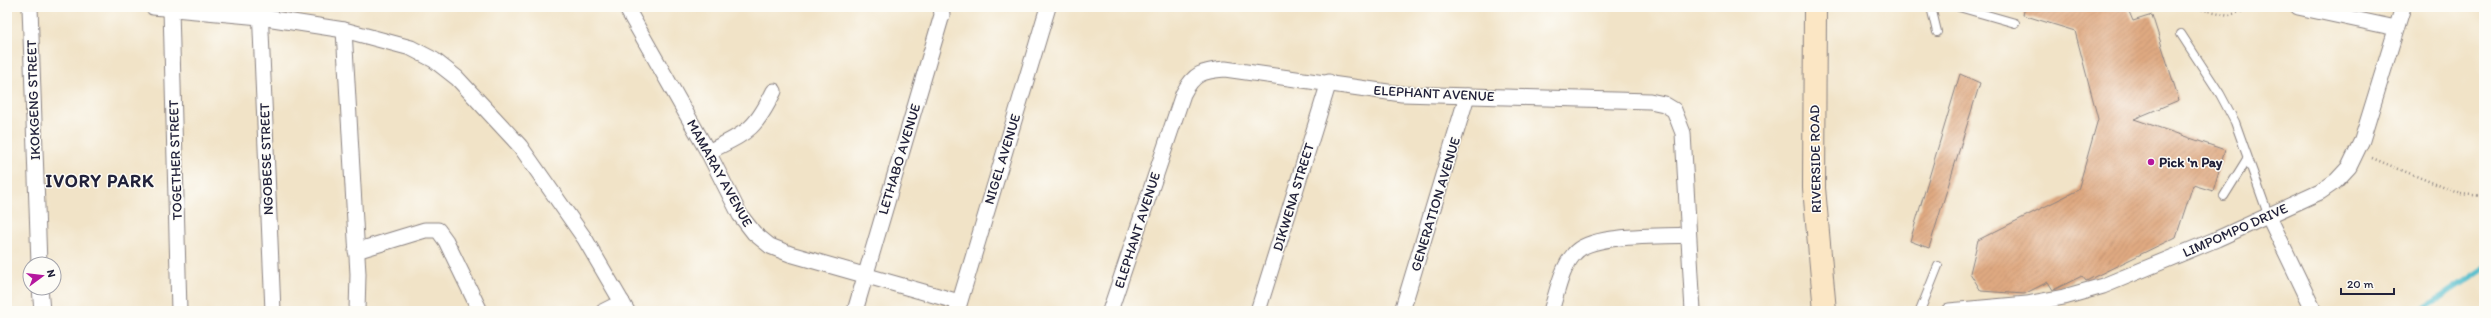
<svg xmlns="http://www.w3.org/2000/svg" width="2491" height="318" font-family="Itim,sans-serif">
	<defs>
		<pattern id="building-hatch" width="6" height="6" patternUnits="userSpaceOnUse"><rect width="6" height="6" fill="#dfa981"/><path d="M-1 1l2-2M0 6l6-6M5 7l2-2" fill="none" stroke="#bf9170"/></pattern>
	</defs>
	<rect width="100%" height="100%" fill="#fdfcf7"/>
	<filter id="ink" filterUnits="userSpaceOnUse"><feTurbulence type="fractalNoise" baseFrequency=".025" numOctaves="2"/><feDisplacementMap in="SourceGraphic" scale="8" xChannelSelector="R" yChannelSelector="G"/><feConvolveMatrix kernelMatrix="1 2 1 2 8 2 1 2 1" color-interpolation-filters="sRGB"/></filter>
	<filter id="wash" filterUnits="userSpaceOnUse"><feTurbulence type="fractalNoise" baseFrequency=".012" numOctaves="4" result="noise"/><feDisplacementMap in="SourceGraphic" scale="16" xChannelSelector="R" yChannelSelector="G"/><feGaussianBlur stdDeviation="0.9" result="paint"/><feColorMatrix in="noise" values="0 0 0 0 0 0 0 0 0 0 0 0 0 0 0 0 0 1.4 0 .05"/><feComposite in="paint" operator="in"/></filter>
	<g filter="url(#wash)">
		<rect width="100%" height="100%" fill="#f1e3c7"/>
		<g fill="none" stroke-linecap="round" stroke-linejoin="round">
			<path stroke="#4fbbca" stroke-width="5.5" d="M 2420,311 L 2484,268"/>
		</g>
		<g id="blocks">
			<g fill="url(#building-hatch)">
				<path d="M 2025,7 L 2116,7 L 2118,10 L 2127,7 L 2133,21 L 2152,15 L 2179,100 L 2134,119 L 2225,150 L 2213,191 L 2193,185 L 2176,237 L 2086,281 L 2082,276 L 2053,290 L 2048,282 L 2024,294 L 1981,291 L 1970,273 L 1978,240 L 2078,190 L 2098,119 L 2075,31 L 2023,15 Z"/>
				<path d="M 1960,74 L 1980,83 L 1929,248 L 1910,241 Z"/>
			</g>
		</g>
	</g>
	<g filter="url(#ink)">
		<use href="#blocks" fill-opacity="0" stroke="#8a8281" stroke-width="1"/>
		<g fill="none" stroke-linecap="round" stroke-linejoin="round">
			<g stroke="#8a8281" stroke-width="10">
				<g id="lane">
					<path d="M 1931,7 L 1937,32"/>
					<path d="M 1959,7 L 2015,23"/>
					<path d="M 2181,34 L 2220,94 L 2235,122 L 2269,217"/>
					<path d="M 2224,196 L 2247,159"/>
					<path d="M 1920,311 L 1938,266"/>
				</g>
			</g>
			<g stroke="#8a8281" stroke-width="17">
				<g id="street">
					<path d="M 30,7 L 39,264"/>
					<path d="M 153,7 L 260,17 L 344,30 L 411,48 L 434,60 L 457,78 L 520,146 L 585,239 L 627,311"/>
					<path d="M 626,7 L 708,152 L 740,215 L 754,233 L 770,246 L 790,254 L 959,302"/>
					<path d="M 2298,7 L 2396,28"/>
					<path d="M 260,8 L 273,311"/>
					<path d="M 171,9 L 179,311"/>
					<path d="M 344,30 L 358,274 L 357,311"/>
					<path d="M 708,152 C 747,132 754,132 774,91"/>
					<path d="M 2269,217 L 2314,311"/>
					<path d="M 356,251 L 425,230 L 438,230 L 446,241 L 480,311"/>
					<path d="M 40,288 L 42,311"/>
					<path d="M 604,311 L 622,302"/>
					<path d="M 855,311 L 942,15 L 941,7"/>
					<path d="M 957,311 L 1048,7"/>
					<path d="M 1110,311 L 1183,94 C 1194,73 1202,71 1225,69 L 1402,94 L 1650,101 L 1664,104 L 1674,110 L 1683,133 L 1693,311"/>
					<path d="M 1258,311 L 1329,82"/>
					<path d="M 1402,311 L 1467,96"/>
					<path d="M 1551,311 C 1557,293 1561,269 1574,254 C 1590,233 1661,237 1687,235"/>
					<path d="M 1949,311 L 2027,304 L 2064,297 L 2103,286 L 2217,239 L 2320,192 L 2336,181 L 2349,167 L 2362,140 L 2403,7"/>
				</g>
			</g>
			<g stroke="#8a8281" stroke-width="24">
				<path id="secondary" d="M 1815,7 L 1814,188 L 1825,311"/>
			</g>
			<g stroke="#8a8281" stroke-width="2.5" stroke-dasharray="1 3" stroke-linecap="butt">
				<path d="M 2190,7 L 2229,15 L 2259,7"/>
				<path d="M 2372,158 L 2460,194 L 2484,196"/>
			</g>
			<use href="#lane" stroke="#fff" stroke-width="8"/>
			<use href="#street" stroke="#fff" stroke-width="15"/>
			<use href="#secondary" stroke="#fbe6c4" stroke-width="22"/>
		</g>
	</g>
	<circle fill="#b5179e" stroke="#fdfcf7" stroke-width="1.5" cx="2151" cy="162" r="4"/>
	<g text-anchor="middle" stroke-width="3" stroke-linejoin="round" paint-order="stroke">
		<g font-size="14" fill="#22223b" stroke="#fdfcf7">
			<text transform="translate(1434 93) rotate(3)" y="5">ELEPHANT AVENUE</text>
			<text transform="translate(33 100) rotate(-92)" y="5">IKOKGENG STREET</text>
			<text transform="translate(266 159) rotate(-92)" y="5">NGOBESE STREET</text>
			<text transform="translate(899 159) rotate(-73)" y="5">LETHABO AVENUE</text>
			<text transform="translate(1002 159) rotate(-73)" y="5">NIGEL AVENUE</text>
			<text transform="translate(1815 159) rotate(-91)" y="5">RIVERSIDE ROAD</text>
			<text transform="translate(175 160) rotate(-92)" y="5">TOGETHER STREET</text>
			<text transform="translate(720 173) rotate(61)" y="5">MAMARAY AVENUE</text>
			<text transform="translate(1293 197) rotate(-73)" y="5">DIKWENA STREET</text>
			<text transform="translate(1435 204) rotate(-73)" y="5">GENERATION AVENUE</text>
			<text transform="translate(1137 230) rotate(-72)" y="5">ELEPHANT AVENUE</text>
			<text transform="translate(2235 230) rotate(-24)" y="5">LIMPOMPO DRIVE</text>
		</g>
		<g font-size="14" font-weight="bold" fill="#22223b" stroke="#fdfcf7" text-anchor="start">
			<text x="2159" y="167">Pick 'n Pay</text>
		</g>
		<g font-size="18" font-weight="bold" letter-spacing="1" fill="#22223b" stroke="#fdfcf7">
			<text x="100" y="187">IVORY PARK</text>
		</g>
	</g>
	<rect width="2491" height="318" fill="none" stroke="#fdfcf7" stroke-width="24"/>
	<g transform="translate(42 276) rotate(75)"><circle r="19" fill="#fdfcf7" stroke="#a5a5ac"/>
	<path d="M0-3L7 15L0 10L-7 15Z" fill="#b5179e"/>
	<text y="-6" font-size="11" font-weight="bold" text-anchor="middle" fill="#22223b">N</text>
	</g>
	<path d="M2341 288v6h53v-6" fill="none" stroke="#22223b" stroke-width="2"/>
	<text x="2347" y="288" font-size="12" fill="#22223b" stroke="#fdfcf7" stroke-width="3" paint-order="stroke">20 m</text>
</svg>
